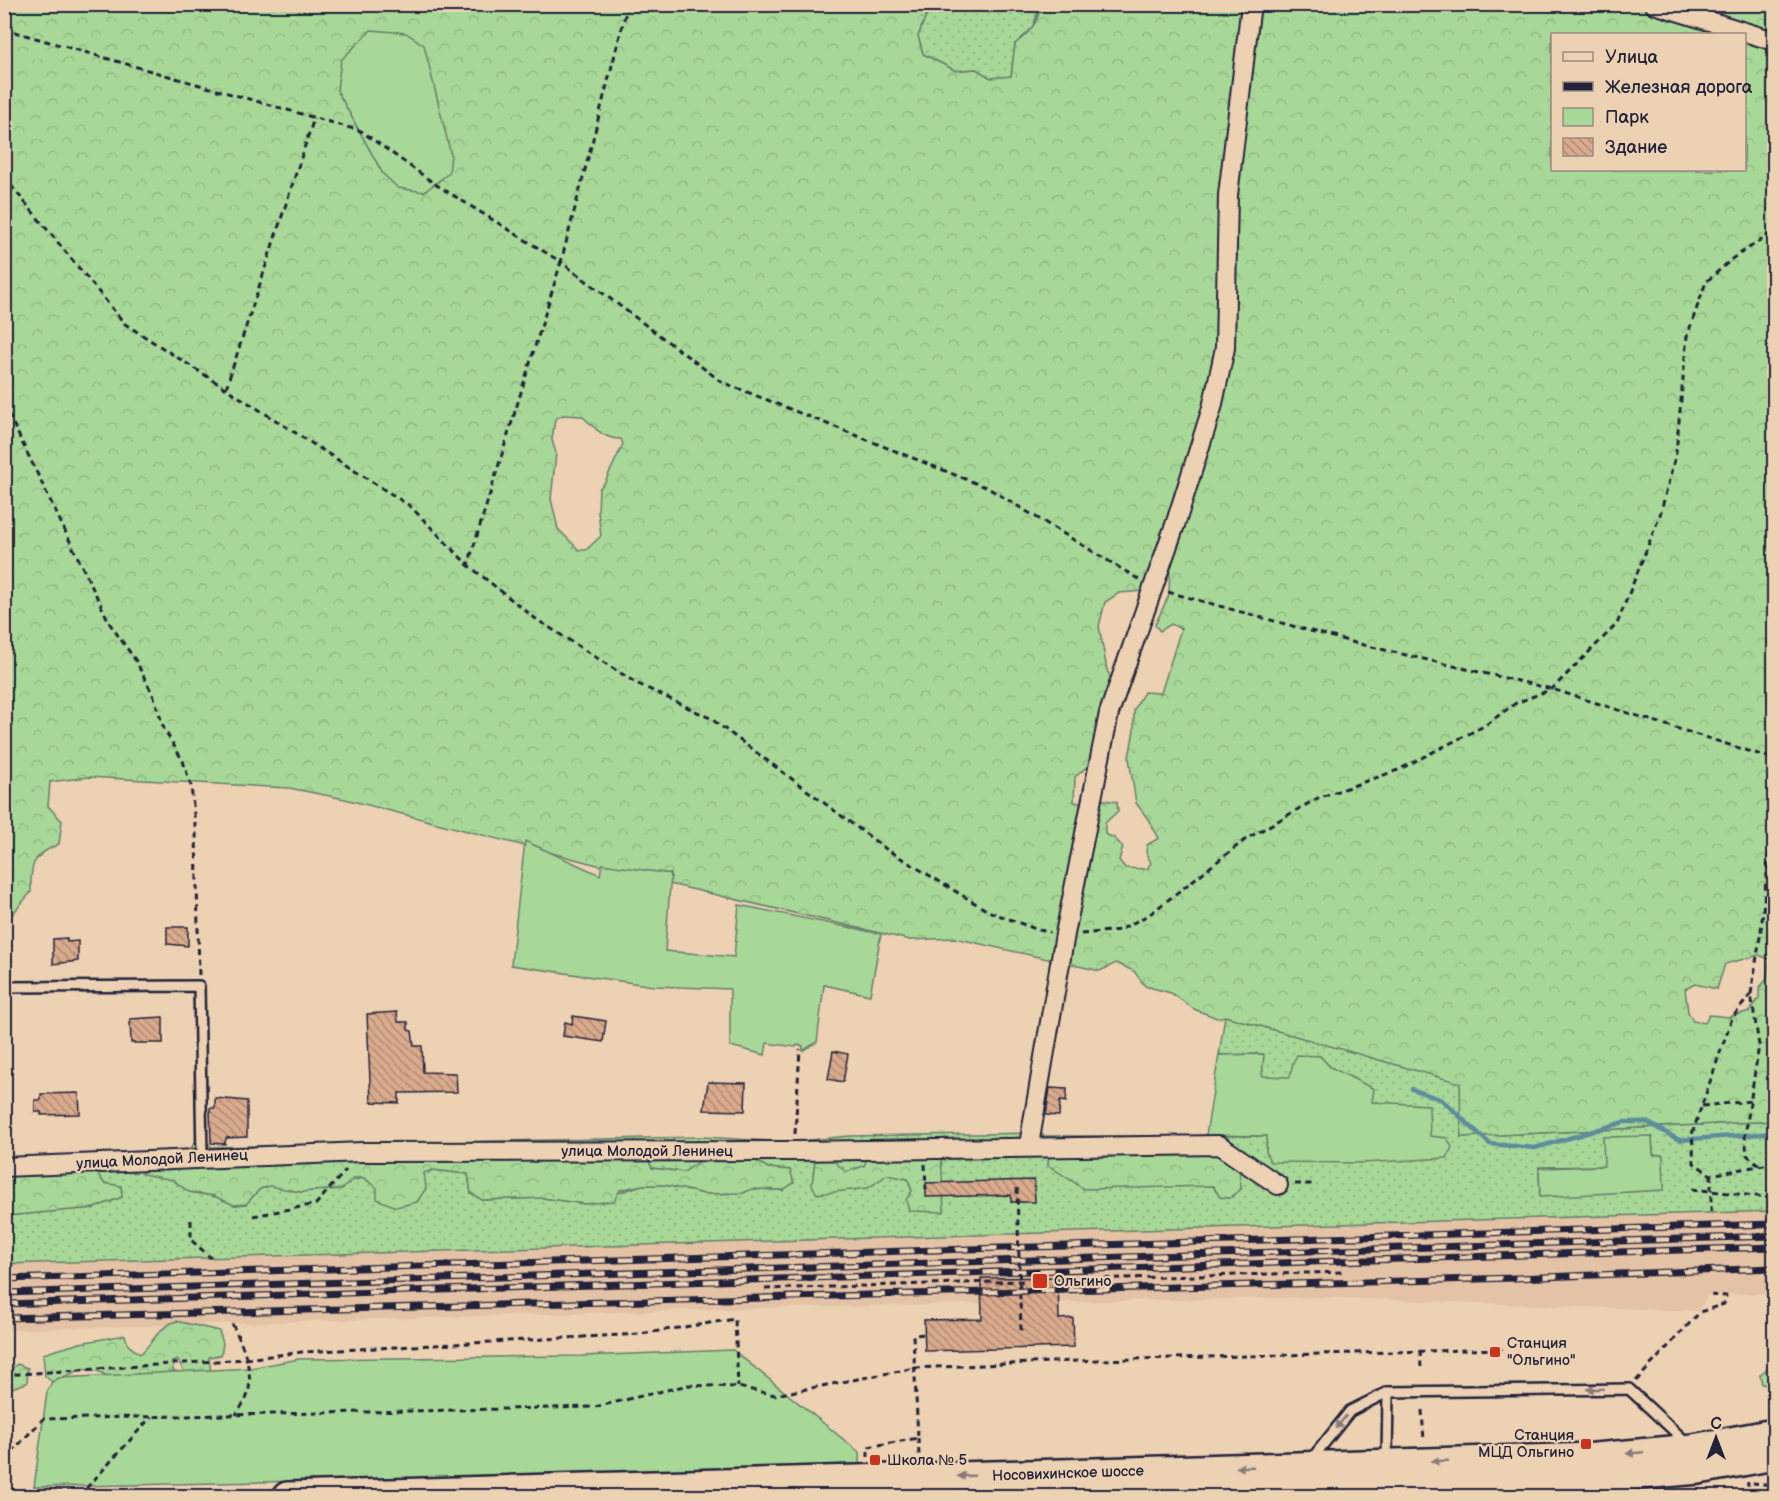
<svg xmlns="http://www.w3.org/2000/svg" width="1779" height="1501" font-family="'Balsamiq Sans',sans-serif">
	<defs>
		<pattern id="grass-dots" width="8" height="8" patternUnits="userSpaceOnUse" patternTransform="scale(1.5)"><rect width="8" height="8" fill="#a8d898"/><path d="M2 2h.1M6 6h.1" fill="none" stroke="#90b984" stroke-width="1.8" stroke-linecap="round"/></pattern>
		<pattern id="forest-crowns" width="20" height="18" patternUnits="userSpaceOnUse" patternTransform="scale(1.5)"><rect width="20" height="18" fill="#a8d898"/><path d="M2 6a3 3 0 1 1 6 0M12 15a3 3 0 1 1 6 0" fill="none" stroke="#90b984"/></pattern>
		<pattern id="building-back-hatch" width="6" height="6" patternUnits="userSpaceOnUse" patternTransform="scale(1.5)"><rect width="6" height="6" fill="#daaa8c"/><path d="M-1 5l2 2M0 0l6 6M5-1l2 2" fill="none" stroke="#b08a74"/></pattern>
	</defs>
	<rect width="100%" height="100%" fill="#ecd1b3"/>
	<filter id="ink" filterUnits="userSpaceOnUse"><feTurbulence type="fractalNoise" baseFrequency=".0167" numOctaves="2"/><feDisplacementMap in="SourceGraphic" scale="12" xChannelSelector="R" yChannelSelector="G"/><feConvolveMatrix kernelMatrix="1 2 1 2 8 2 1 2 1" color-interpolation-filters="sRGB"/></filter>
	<g filter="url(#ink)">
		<path fill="#e3c2a5" d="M 1774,1211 L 1774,1293 L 1708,1295 L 1698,1311 L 1317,1297 L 718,1309 L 5,1330 L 4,1264 Z"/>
		<g fill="url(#grass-dots)" stroke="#657d6a" stroke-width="1.5" fill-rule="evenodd">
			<path d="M 1038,4 L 1039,10 L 1030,33 L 1015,44 L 1011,77 L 991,78 L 976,69 L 956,71 L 923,54 L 918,36 L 930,5 Z"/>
			<path d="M 1225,1016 L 1461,1083 L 1461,1137 L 1774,1121 L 1774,1211 L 5,1264 L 5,1216 L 94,1208 L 122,1197 L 104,1183 L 96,1172 L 144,1152 L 190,1150 L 195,1142 L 207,1142 L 211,1147 L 703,1137 L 790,1142 L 849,1136 L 1038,1133 L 1045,1136 L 1267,1136 L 1266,1152 L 1430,1137 L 1372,1102 L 1373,1089 L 1330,1067 L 1320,1056 L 1293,1063 L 1291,1077 L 1284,1079 L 1261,1076 L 1263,1054 L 1219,1055 ZM 1652,1137 L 1653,1155 L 1663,1155 L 1540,1197 L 1539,1167 L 1604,1166 ZM 941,1152 L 912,1191 L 908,1179 L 887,1174 L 868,1188 L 846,1172 L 864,1166 ZM 645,1153 L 652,1168 L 684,1172 L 711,1154 L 748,1156 L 768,1168 L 790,1170 L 783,1190 L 752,1189 L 743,1193 L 704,1194 L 665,1185 L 642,1185 L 585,1204 L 543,1198 L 482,1200 L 471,1193 L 468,1174 L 433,1170 L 377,1188 L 364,1178 L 300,1192 L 271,1185 L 260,1189 L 246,1204 L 235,1205 L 214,1196 L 189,1192 L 173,1180 ZM 1213,1186 L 1241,1189 L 1229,1198 L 1220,1197 Z"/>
		</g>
		<g fill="url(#forest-crowns)" stroke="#657d6a" stroke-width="1.5" fill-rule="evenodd">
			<path d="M 1635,4 L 1734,34 L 1552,34 L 1552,170 L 1744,170 L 1745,38 L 1774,47 L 1774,1121 L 1461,1137 L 1460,1083 L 1225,1016 L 1217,1018 L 1194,1009 L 1171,993 L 1145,986 L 1134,971 L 1116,963 L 1100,971 L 955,938 L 910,940 L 674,885 L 345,799 L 289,788 L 88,777 L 50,782 L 48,806 L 62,821 L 59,844 C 32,855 30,865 31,892 L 5,923 L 5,5 L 930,5 L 918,36 L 923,54 L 956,71 L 976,69 L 991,78 L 1011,76 L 1015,44 C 1026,35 1043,20 1038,5 ZM 337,90 L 424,192 L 383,174 ZM 563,415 L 582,416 C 595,428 603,439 621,439 L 623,444 L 605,482 L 599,489 L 598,512 L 601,536 L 586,550 L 579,550 L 558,529 L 551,499 L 556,453 L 552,440 L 555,419 ZM 1159,564 L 1170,568 L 1169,595 L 1155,625 L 1160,631 L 1171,624 L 1181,629 L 1161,693 L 1144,692 L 1134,710 L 1134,730 L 1129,758 L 1136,803 L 1148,819 L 1159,838 L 1147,845 L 1146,853 L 1151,863 L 1147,869 L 1125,868 L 1119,860 L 1123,847 L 1114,838 L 1105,834 L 1105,823 L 1118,811 L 1117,802 L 1087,797 L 1081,803 L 1074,802 L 1075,777 L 1089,765 L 1112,681 L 1107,670 L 1099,626 L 1105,602 L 1119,593 L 1143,591 ZM 1759,955 L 1769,959 L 1767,979 L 1759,988 L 1759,998 L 1750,1011 L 1729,1017 L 1709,1015 L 1705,1023 L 1693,1021 L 1688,1012 L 1685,989 L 1695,984 L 1717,989 L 1725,964 Z"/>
			<path d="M 1686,5 L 1774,5 L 1774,31 Z"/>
			<path d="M 1049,1150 L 1222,1150 L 1238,1158 L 1241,1189 L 1230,1198 L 1220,1197 L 1213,1186 L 1084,1189 L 1048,1165 Z"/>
			<path d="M 941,1152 L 944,1212 L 909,1211 L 906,1200 L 912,1191 L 908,1179 L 887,1175 L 868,1188 L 817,1194 L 812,1185 L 815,1160 L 830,1158 L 846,1172 L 864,1166 L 869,1154 Z"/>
			<path d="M 645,1153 L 652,1168 L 684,1172 L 711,1154 L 748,1156 L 768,1168 L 790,1170 L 794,1183 L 783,1190 L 752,1189 L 743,1193 L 704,1194 L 665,1185 L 642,1185 L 620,1190 L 614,1201 L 585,1204 L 543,1198 L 482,1200 L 471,1193 L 468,1174 L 433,1170 L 424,1173 L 426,1188 L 417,1202 L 396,1207 L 377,1199 L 377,1188 L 364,1178 L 355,1178 L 342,1189 L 300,1192 L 270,1186 L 260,1189 L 246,1204 L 234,1205 L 214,1196 L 189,1192 L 173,1180 L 142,1174 L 145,1166 Z"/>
			<path d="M 96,1172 L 104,1183 L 121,1186 L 122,1197 L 94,1208 L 5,1216 L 5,1174 Z"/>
			<path d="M 176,1321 L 219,1331 L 223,1343 L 221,1355 L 209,1357 L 211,1373 L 190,1383 L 178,1360 L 172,1362 L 174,1376 L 116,1381 L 98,1371 L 82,1369 L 52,1382 L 45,1376 L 43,1354 L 80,1343 L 125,1335 L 128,1345 L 140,1354 C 154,1342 157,1328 176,1321 Z"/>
			<path d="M 1774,1362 L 1774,1386 L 1762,1384 L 1760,1375 Z"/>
			<path d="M 17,1364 L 28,1368 L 27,1383 L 5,1390 L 5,1372 L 10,1371 Z"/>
		</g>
		<g fill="#a8d898" stroke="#657d6a" stroke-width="1.5">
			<path d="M 371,30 L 406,33 L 424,45 L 451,155 L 449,173 L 424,192 L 398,188 L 383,174 L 337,90 L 341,60 Z"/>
			<path d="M 525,841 L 600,875 L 602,864 L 671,874 L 665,951 L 734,957 L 739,905 L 881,934 L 870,995 L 824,985 L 817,1042 L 803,1051 L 803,1046 L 797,1045 L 796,1047 L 767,1043 L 765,1055 L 730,1046 L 730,989 L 654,986 L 511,965 Z"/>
			<path d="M 1264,1054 L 1262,1076 L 1290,1077 L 1293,1063 L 1297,1055 L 1320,1056 L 1330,1067 L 1374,1089 L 1372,1102 L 1429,1105 L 1430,1136 L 1447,1138 L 1452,1147 L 1447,1158 L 1362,1163 L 1270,1162 L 1266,1152 L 1267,1136 L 1206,1135 L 1219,1055 Z"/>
			<path d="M 1652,1136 L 1653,1155 L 1663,1155 L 1664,1190 L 1540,1197 L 1539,1168 L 1604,1166 L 1603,1137 Z"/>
			<path d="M 733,1350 L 859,1452 L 859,1469 L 34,1487 L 47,1392 L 52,1382 L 59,1378 L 251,1368 L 299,1359 L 582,1356 Z"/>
		</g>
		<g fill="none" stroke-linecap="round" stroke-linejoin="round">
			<path stroke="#5d8d9c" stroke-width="4.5" d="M 1412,1089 L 1442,1100 L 1490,1144 L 1535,1148 L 1624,1122 L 1647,1122 L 1679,1140 L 1774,1133"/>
		</g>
		<g fill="url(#building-back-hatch)" stroke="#22223b" stroke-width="1.5">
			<path d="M 167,927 L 188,927 L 188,946 L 167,944 Z"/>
			<path d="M 67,938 L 67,942 L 78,941 L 78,961 L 53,964 L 53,939 Z"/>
			<path d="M 397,1012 L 398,1022 L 408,1022 L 408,1030 L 412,1031 L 414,1046 L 422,1046 L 423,1072 L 456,1073 L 457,1092 L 399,1093 L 399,1103 L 371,1102 L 367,1014 Z"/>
			<path d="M 573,1016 L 606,1021 L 603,1042 L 563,1036 L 565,1022 L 572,1024 Z"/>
			<path d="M 163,1017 L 163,1043 L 131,1043 L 130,1019 Z"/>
			<path d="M 833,1051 L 848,1054 L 843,1082 L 828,1079 Z"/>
			<path d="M 708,1082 L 746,1083 L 745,1111 L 704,1110 Z"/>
			<path d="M 1050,1088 L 1067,1089 L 1066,1102 L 1060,1101 L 1059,1116 L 1046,1115 Z"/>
			<path d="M 79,1093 L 80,1114 L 41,1115 L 41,1112 L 35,1112 L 35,1100 L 41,1100 L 41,1094 Z"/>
			<path d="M 215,1098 L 247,1101 L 247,1137 L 226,1138 L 225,1144 L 211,1143 L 210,1108 L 215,1108 Z"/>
			<path d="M 1034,1180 L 1035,1202 L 1011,1202 L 1011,1195 L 926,1197 L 926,1183 Z"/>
			<path d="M 1058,1277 L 1059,1319 L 1073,1318 L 1074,1347 L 925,1351 L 924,1320 L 982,1319 L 981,1278 Z"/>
		</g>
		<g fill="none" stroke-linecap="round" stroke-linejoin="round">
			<g stroke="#22223b" stroke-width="14">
				<g id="lane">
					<path d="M 4,987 L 199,986 L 202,1157"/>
					<path d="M 1310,1461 L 1350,1411 L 1388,1392 L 1629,1389 L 1687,1443"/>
					<path d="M 1387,1461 L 1388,1392"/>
				</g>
			</g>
			<g stroke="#22223b" stroke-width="22">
				<g id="street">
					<path d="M 1654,4 L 1774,41"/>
					<path d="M 1029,1145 L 1065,934 L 1109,713 L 1176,522 L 1212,408 L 1225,348 L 1228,195 L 1251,4"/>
					<path d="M 4,1167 L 362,1152 L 794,1151 L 1219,1145 L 1278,1185"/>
				</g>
			</g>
			<g stroke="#22223b" stroke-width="32">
				<g id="secondary">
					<path d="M 287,1496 L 1595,1457 L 1693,1448 L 1774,1433"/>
					<path d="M 1004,1496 L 1597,1479 L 1699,1470 L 1774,1456"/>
				</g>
			</g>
			<g stroke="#22223b" stroke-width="3" stroke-dasharray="6 4.5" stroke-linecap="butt">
				<path d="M 628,4 L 561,262 L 722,382 L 988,488 L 1140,580"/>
				<path d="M 1752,4 L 1774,15"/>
				<path d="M 4,29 L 361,131 L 435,184 L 561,262 L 468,565"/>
				<path d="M 4,177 L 125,324 L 410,506 L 468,565 L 536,619 L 636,683 L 710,718 L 886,849 L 988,911 L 1038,930 L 1050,932"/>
				<path d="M 226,388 L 314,118"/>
				<path d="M 4,405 L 110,624 L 136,661 L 154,697 L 164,729 L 183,761 L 191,786 L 196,834 L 199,976"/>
				<path d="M 1168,592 L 1355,643 L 1552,689 L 1774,759"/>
				<path d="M 1081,934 L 1120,930 L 1150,914 L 1246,839 L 1318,798 L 1398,770 L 1484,726 L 1516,703 L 1552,689 L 1617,624 L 1660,515 L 1676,453 L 1687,336 L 1706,282 L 1733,258 L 1774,232"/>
				<path d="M 1751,994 L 1732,1018 L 1692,1134 L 1694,1163 L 1711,1175 L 1774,1163"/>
				<path d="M 1702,1106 L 1751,1101"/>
				<path d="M 795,1134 L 800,1049"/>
				<path d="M 925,1164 L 926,1190"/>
				<path d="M 1759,1165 L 1747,1155 L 1745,1136 L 1759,1045 L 1751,994 L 1761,931 L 1774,801"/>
				<path d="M 1295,1184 L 1315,1184"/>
				<path d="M 1692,1189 L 1774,1198"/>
				<path d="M 1711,1212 L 1711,1175"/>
				<path d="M 253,1216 L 316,1204 L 346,1170"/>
				<path d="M 191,1220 L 191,1240 L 211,1258"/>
				<path d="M 1052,1280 L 1345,1272"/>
				<path d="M 765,1289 L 1026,1281"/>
				<path d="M 232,1324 C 242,1342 254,1372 248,1394 C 246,1401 240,1408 236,1415"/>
				<path d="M 1420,1351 L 1421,1367"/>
				<path d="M 4,1375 L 246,1359 L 302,1352 L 640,1334 L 735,1319 L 738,1387"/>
				<path d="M 1636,1381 L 1700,1312 L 1724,1304 L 1726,1296 L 1708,1295"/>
				<path d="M 1422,1410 L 1424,1441"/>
				<path d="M 918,1438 L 919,1455"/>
				<path d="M 868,1457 L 868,1447 L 918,1438 L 913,1335 L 925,1334"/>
				<path d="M 4,1460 L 43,1419 L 595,1407 L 688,1385 L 738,1387 L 775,1395 L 915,1368 L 1099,1360 L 1503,1349"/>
				<path d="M 1752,1483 L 1774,1485"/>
				<path d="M 4,1491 L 83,1492 L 151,1417"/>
				<path d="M 1747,1496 L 1748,1482"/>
			</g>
			<use href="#lane" stroke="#ecd1b3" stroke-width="9"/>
			<use href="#street" stroke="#ecd1b3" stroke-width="18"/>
			<use href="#secondary" stroke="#ecd1b3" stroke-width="27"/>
			<g stroke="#22223b" stroke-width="7">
				<g id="rail">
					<path d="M 4,1279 L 1774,1224"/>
					<path d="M 4,1293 L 1774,1236"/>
					<path d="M 4,1304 L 1774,1247"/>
					<path d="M 4,1318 L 1515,1278 L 1774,1268"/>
					<path d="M 1764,1496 L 1774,1486"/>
				</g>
			</g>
			<use href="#rail" stroke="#ecd1b3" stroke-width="4.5" stroke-dasharray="14" stroke-linecap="butt"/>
			<path stroke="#22223b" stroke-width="3" stroke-dasharray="6 4.5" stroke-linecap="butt" d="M 1017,1188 L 1021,1332"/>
		</g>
		<defs><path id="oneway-solid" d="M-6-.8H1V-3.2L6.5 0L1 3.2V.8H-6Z" transform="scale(1.5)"/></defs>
		<g fill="#877a77">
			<use href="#oneway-solid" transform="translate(1595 1389) rotate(179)"/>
			<use href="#oneway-solid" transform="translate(1341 1422) rotate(129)"/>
			<use href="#oneway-solid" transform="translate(1635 1453) rotate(175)"/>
			<use href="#oneway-solid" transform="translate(1440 1461) rotate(178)"/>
			<use href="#oneway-solid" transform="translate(1245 1467) rotate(178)"/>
			<use href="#oneway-solid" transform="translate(966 1476) rotate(178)"/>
		</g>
	</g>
	<g fill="#c8321e" stroke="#ecd1b3" stroke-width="2">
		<rect x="1032" y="1273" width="16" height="16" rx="3"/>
		<rect x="1489" y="1346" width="12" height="12" rx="3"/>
		<rect x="1580" y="1438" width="12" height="12" rx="3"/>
		<rect x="869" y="1454" width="12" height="12" rx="3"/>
	</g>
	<g text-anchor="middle" stroke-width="4.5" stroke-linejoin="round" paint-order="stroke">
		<g font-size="15" fill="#22223b" stroke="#ecd1b3">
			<text x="647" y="1156">улица Молодой Ленинец</text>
			<text transform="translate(162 1159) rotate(-3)" y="5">улица Молодой Ленинец</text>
			<text transform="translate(1068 1473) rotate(-2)" y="5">Носовихинское шоссе</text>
		</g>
		<g font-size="15" fill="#22223b" stroke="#ecd1b3" text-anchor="start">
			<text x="1054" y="1286">Ольгино</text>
			<text x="1507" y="1348">Станция<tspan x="1507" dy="17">"Ольгино"</tspan></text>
			<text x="1574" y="1440" text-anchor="end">Станция<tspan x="1574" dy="17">МЦД Ольгино</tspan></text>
			<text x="887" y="1465">Школа № 5</text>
		</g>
	</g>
	<rect width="1779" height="1501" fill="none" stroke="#ecd1b3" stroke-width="24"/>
	<rect x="12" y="12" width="1755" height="1477" fill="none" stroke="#22223b" stroke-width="2" filter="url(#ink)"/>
	<rect x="1551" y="33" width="195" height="138" fill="#ecd1b3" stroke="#9b8b83" stroke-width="1.5"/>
	<rect x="1563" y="52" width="30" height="9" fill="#ecd1b3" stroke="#9b8b83" stroke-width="1.5"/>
	<text x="1605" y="63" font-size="18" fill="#22223b">Улица</text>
	<rect x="1563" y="82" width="30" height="9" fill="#22223b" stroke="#9b8b83" stroke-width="1.5"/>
	<text x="1605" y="93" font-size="18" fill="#22223b">Железная дорога</text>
	<rect x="1563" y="108" width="30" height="18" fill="#a8d898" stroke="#9b8b83" stroke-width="1.5"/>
	<text x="1605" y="123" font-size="18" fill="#22223b">Парк</text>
	<rect x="1563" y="138" width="30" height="18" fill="url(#building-back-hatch)" stroke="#9b8b83" stroke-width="1.5"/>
	<text x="1605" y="153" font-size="18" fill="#22223b">Здание</text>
	<g transform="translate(1716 1438)" stroke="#ecd1b3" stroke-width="4.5" paint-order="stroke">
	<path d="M0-4.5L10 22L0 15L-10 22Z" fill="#22223b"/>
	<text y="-9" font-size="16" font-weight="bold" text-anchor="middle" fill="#22223b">С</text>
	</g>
</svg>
